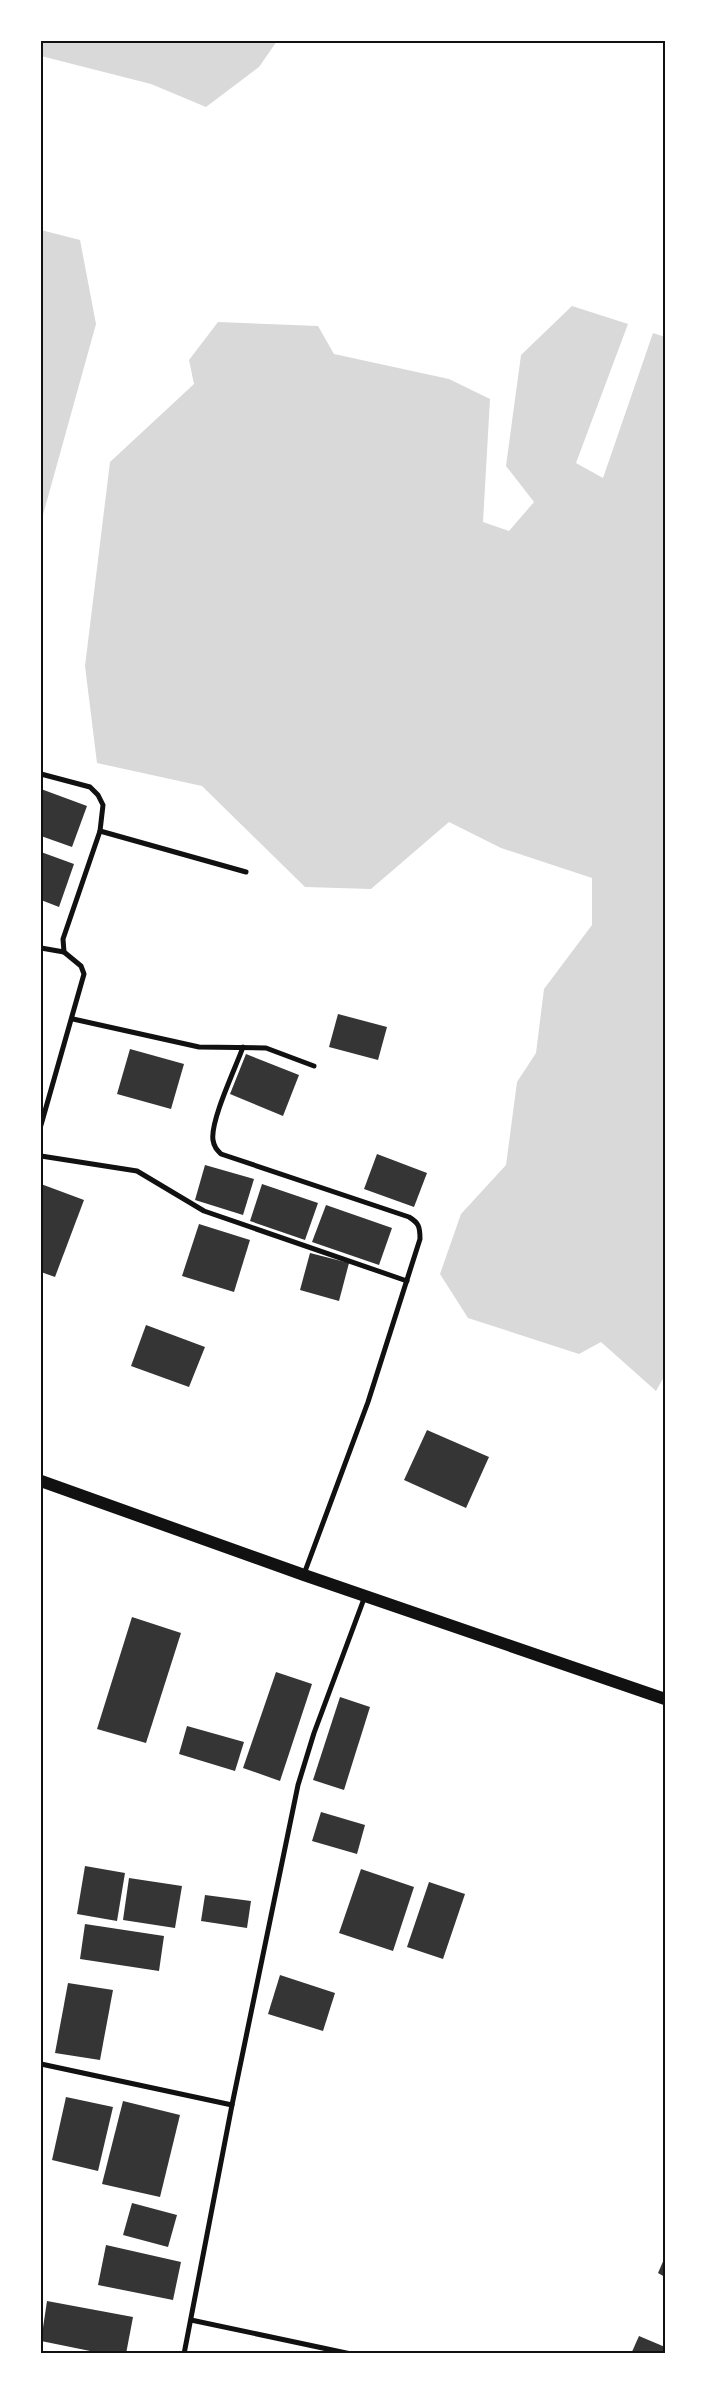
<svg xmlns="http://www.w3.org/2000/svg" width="706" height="2395" font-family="'Source Sans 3',sans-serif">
	<rect width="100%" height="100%" fill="#fff"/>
	<g fill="#d9d9d9">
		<path d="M 41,41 L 277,41 L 259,67 L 206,107 L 151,84 L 41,56 Z"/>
		<path d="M 41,230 L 80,240 L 96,324 L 41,522 Z"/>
		<path d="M 572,306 L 628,324 L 576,463 L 603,478 L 653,333 L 665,337 L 665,1375 L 656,1391 L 601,1342 L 579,1354 L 468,1318 L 440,1274 L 461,1214 L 506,1165 L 517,1082 L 536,1053 L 544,989 L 592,925 L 592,878 L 501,848 L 449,822 L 371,889 L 305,887 L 202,786 L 97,763 L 85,666 L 110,462 L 194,384 L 189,360 L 218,322 L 318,326 L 334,354 L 449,379 L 490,399 L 483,522 L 509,531 L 534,502 L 506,466 L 521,355 Z"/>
	</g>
	<g fill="#353535">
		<path d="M 41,789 L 87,806 L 72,847 L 41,836 Z"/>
		<path d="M 41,852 L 74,864 L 59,907 L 41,900 Z"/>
		<path d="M 338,1014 L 387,1027 L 378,1060 L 329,1047 Z"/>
		<path d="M 130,1049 L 184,1064 L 171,1109 L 117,1094 Z"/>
		<path d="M 246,1054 L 299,1075 L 283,1116 L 230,1094 Z"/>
		<path d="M 377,1154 L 427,1173 L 414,1207 L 364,1189 Z"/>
		<path d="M 205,1165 L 254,1179 L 243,1215 L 195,1200 Z"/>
		<path d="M 41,1184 L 84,1200 L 55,1277 L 41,1272 Z"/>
		<path d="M 262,1184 L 318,1203 L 305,1240 L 250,1221 Z"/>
		<path d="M 326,1205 L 392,1228 L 379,1265 L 312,1242 Z"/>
		<path d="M 199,1224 L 250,1240 L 234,1292 L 182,1276 Z"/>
		<path d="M 310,1253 L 349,1263 L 339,1301 L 300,1290 Z"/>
		<path d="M 146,1325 L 205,1347 L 189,1387 L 131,1366 Z"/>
		<path d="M 427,1430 L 489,1457 L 466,1508 L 404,1480 Z"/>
		<path d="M 132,1617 L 181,1633 L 146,1743 L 97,1729 Z"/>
		<path d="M 276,1672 L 312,1684 L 280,1781 L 243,1768 Z"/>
		<path d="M 340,1697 L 370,1707 L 344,1790 L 313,1780 Z"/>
		<path d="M 187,1726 L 244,1742 L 235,1771 L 179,1754 Z"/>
		<path d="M 321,1812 L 365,1825 L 357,1854 L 312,1841 Z"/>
		<path d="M 85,1866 L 125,1873 L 117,1921 L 77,1914 Z"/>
		<path d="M 361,1869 L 414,1887 L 393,1951 L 339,1933 Z"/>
		<path d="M 129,1878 L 182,1886 L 175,1928 L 123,1920 Z"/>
		<path d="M 429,1882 L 465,1894 L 443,1959 L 407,1947 Z"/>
		<path d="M 205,1895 L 251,1901 L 247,1928 L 201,1921 Z"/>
		<path d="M 85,1924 L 164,1936 L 159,1971 L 80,1959 Z"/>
		<path d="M 280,1975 L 335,1993 L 323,2031 L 268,2014 Z"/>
		<path d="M 68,1983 L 113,1990 L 100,2060 L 55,2053 Z"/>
		<path d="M 66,2097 L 113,2107 L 98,2171 L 52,2160 Z"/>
		<path d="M 123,2101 L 180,2115 L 160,2197 L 102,2184 Z"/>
		<path d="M 132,2203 L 177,2215 L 168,2247 L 123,2235 Z"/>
		<path d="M 106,2245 L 181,2262 L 173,2300 L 98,2285 Z"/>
		<path d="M 665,2257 L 665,2277 L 658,2273 Z"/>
		<path d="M 47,2301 L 133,2317 L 126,2354 L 105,2354 L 41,2341 Z"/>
		<path d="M 639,2336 L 665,2347 L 665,2354 L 631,2354 Z"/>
	</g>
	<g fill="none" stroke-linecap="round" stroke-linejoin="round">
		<g stroke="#111" stroke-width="5">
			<path d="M 41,774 L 90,787 L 98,795 L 103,805 L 100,831 L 63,939 L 64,952 L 81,966 L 84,974 L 41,1125"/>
			<path d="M 100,831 L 246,872"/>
			<path d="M 41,948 L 64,952"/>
			<path d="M 73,1019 L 199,1047 L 266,1048 L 314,1066"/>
			<path d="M 243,1047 C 236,1067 210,1121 213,1140 C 214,1147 217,1150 221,1154 L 409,1217 C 419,1223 420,1227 420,1239 L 368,1402 L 304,1574"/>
			<path d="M 41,1156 L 137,1171 L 204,1211 L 407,1281"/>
			<path d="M 41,2064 L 232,2105"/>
			<path d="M 191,2320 L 351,2354"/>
			<path d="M 184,2354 L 232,2105 L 298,1785 L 314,1733 L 365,1596"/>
		</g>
		<path stroke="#111" stroke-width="12" d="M 41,1481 L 304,1575 L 665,1699"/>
	</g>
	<rect width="706" height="2395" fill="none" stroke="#ffffff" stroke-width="85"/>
	<rect x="42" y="42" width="622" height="2310" fill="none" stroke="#111" stroke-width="2"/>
</svg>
